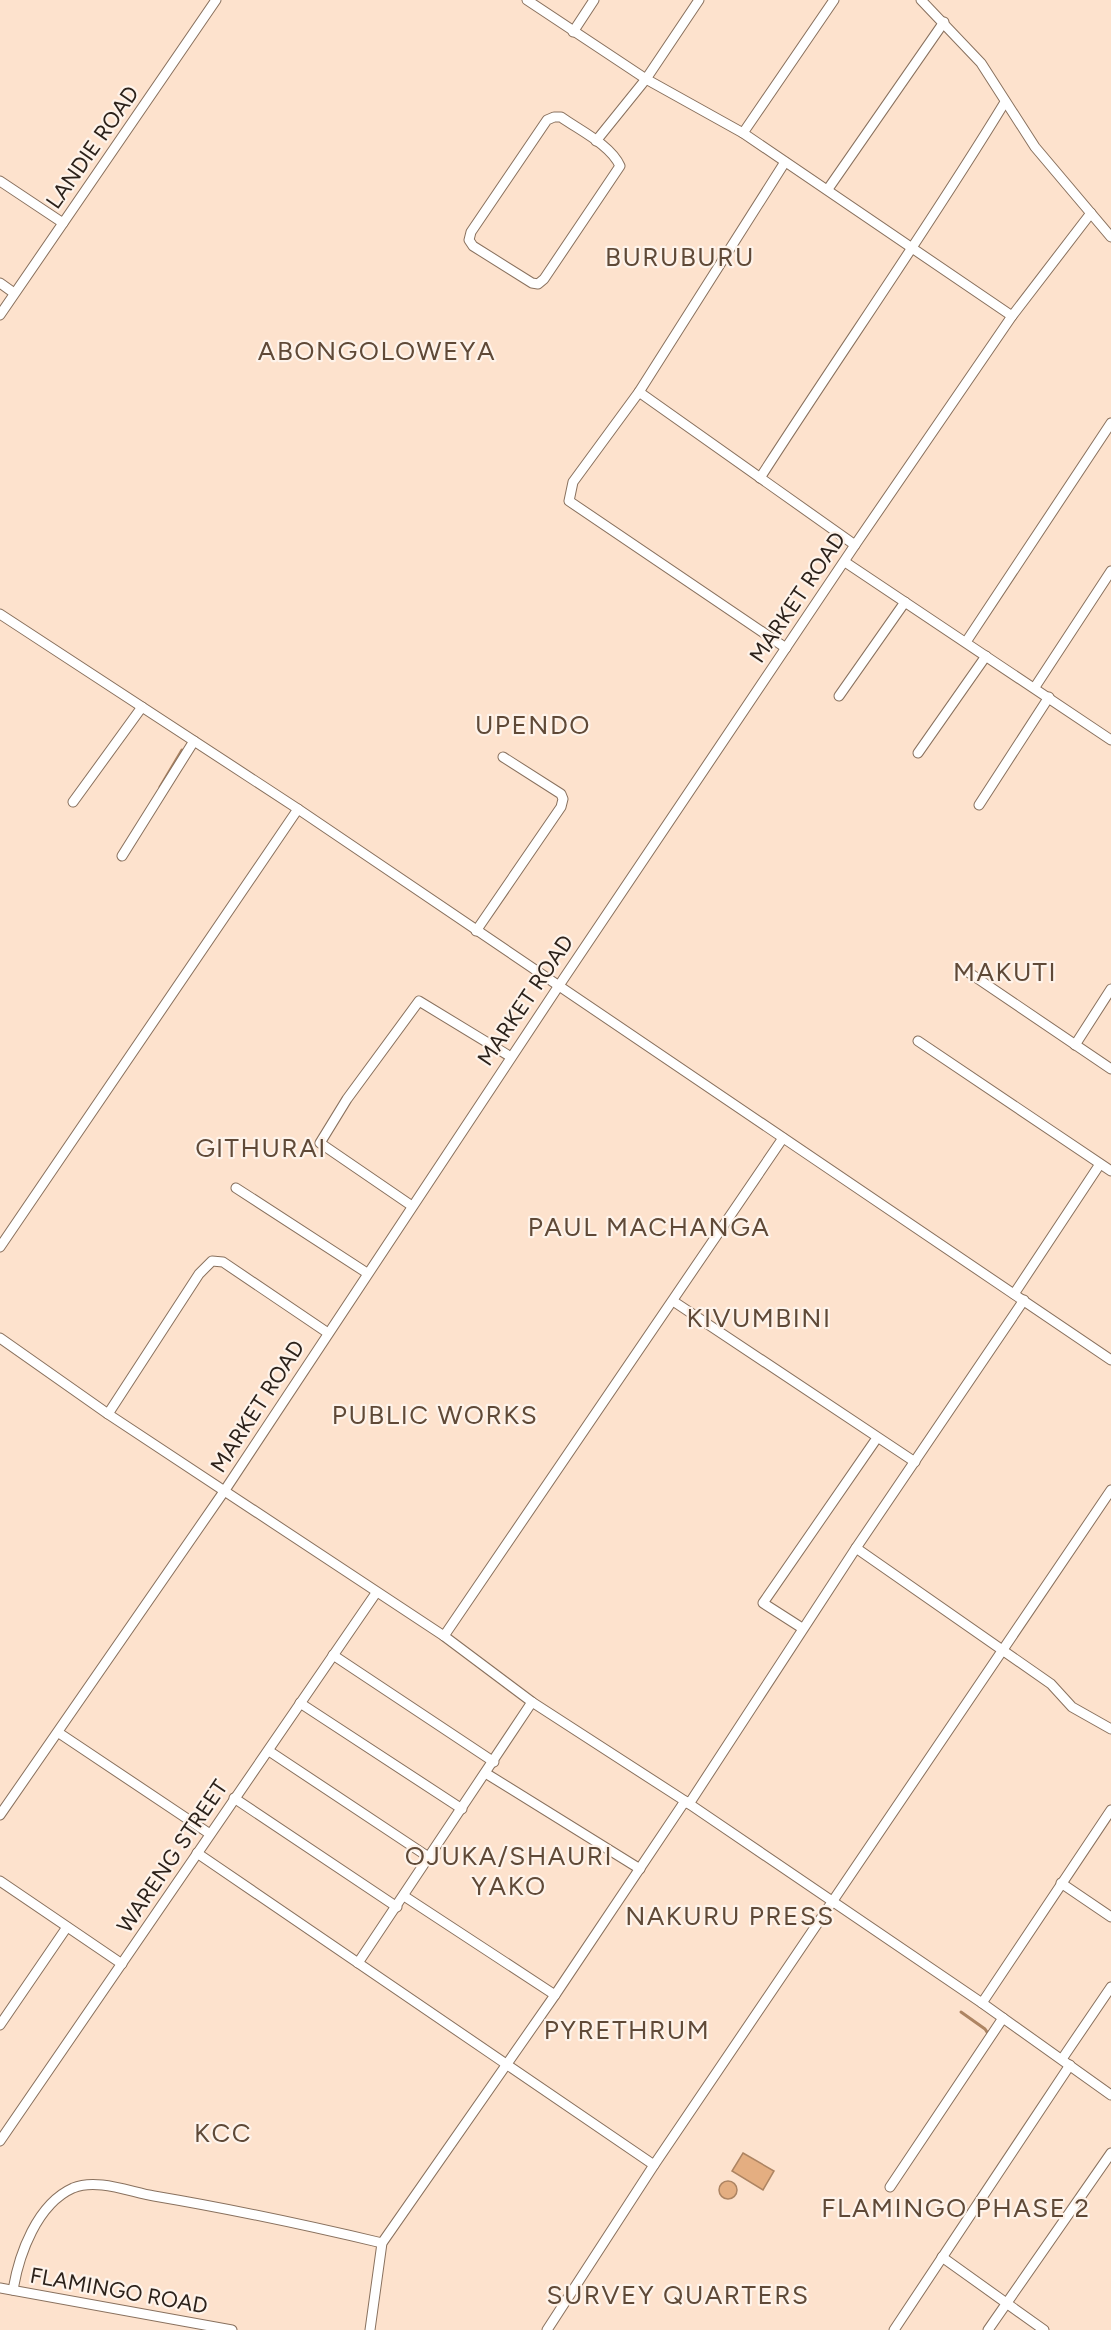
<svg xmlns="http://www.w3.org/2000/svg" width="1111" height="2330" font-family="Figtree,sans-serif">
	<rect width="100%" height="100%" fill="#fde2cd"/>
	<g fill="#e4ae81" stroke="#ad8462" stroke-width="1.5">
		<path d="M 743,2153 L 774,2171 L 763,2190 L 732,2171 Z"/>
		<circle cx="728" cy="2190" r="9"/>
	</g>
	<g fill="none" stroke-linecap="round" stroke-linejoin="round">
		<g stroke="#ad8462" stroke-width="3">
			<path d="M 160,787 L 182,750"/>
			<path d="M 961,2012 L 985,2029 L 989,2035"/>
		</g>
		<g stroke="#89715e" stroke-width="11">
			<g id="minor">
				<path d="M 527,0 L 646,79 L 743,133 L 1012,316"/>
				<path d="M 921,0 L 981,63 L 1035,147 L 1111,237"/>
				<path d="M 573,32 L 594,0"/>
				<path d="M 554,117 L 561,117 C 579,130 611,145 620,166 L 544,279 L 538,284 L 532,283 L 473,246 L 469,240 L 471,232 L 547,120 Z"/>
				<path d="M 743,133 L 834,0"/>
				<path d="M 596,141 L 646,79 L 699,0"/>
				<path d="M 785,162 L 639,392 L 573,482 L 569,501 L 786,648"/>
				<path d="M 0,181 L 63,223"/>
				<path d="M 828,189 L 944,22"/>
				<path d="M 0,283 L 14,293"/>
				<path d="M 0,315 L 216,0"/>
				<path d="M 639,392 L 855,545"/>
				<path d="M 760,478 C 841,352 927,230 1005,102"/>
				<path d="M 845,562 L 1111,740"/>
				<path d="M 0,614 L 298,809 L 1111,1360"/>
				<path d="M 966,642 L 1111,423"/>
				<path d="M 1035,687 L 1111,571"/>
				<path d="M 839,696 L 905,602"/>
				<path d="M 918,753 L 986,656"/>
				<path d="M 73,802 L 142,707"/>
				<path d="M 979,805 L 1049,697"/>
				<path d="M 122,856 L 194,741"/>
				<path d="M 476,931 L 561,807 L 563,799 L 561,794 L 503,757"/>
				<path d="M 968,972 L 1111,1069"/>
				<path d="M 918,1041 L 1111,1171"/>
				<path d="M 1075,1045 L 1111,989"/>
				<path d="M 236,1188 L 367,1273"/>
				<path d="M 412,1206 L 320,1143 L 347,1099 L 419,1001 L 511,1057"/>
				<path d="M 0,1247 L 298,809"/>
				<path d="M 1014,1294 L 1100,1164"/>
				<path d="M 673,1301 L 915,1462"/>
				<path d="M 0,1338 L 108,1414 L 444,1636 L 532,1702 L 685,1801 L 982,2003 L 1111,2095"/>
				<path d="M 108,1414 L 199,1274 L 212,1261 L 223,1262 L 328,1333"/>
				<path d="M 856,1548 L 1051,1684 L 1072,1707 L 1111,1729"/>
				<path d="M 802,1628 L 763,1603 L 877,1438"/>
				<path d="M 444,1636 L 783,1138"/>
				<path d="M 333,1655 L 494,1762"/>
				<path d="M 300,1703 L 462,1809"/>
				<path d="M 59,1733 L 210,1834"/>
				<path d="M 269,1751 L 430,1858"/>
				<path d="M 487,1774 L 640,1869"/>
				<path d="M 234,1798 L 397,1907"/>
				<path d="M 689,1804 L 856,1548 L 1024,1300"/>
				<path d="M 0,1815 L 225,1490 L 558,987 L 855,545 L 1012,316 L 1091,213"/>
				<path d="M 197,1853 L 654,2165"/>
				<path d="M 0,1881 L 122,1964"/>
				<path d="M 1061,1883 L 1111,1917"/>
				<path d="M 404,1896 L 555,1995"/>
				<path d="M 358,1963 L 532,1702"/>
				<path d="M 982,2003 L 1111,1810"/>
				<path d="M 0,2025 L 67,1927"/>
				<path d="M 1062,2059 L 1111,1987"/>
				<path d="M 0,2141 L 376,1593"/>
				<path d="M 890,2187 L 1003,2018"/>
				<path d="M 942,2257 L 1044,2330"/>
				<path d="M 0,2288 L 232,2330"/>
				<path d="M 13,2290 C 19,2254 37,2204 73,2188 C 97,2178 130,2192 154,2196 C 231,2209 306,2225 382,2243"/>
				<path d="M 370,2330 L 382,2243 L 555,1995 L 685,1801"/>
				<path d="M 547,2330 L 654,2165 L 1111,1490"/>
				<path d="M 894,2330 L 1070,2065"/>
				<path d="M 988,2330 L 1111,2153"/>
			</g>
		</g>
		<use href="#minor" stroke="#fff" stroke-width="9"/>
	</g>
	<g text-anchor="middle" stroke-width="4.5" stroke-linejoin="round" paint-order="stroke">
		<g font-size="22" fill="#2c221b" stroke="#fef3ea">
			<text transform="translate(92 147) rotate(-55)" y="8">LANDIE ROAD</text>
			<text transform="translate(797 597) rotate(-56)" y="8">MARKET ROAD</text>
			<text transform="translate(525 1000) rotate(-56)" y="8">MARKET ROAD</text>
			<text transform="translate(257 1406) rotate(-57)" y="8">MARKET ROAD</text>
			<text transform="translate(172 1856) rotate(-56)" y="8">WARENG STREET</text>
			<text transform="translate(119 2290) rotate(10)" y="8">FLAMINGO ROAD</text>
		</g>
		<g font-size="26" letter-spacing="1.5" fill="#5f4937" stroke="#fef3ea">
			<text x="680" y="266">BURUBURU</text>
			<text x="377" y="360">ABONGOLOWEYA</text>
			<text x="533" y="734">UPENDO</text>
			<text x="1005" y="981">MAKUTI</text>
			<text x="261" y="1157">GITHURAI</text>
			<text x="649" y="1236">PAUL MACHANGA</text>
			<text x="759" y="1327">KIVUMBINI</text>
			<text x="435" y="1424">PUBLIC WORKS</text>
			<text x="509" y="1865">OJUKA/SHAURI<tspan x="509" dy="30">YAKO</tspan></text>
			<text x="730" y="1925">NAKURU PRESS</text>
			<text x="627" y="2039">PYRETHRUM</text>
			<text x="223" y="2142">KCC</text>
			<text x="956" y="2217">FLAMINGO PHASE 2</text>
			<text x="678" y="2304">SURVEY QUARTERS</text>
		</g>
	</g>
</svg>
